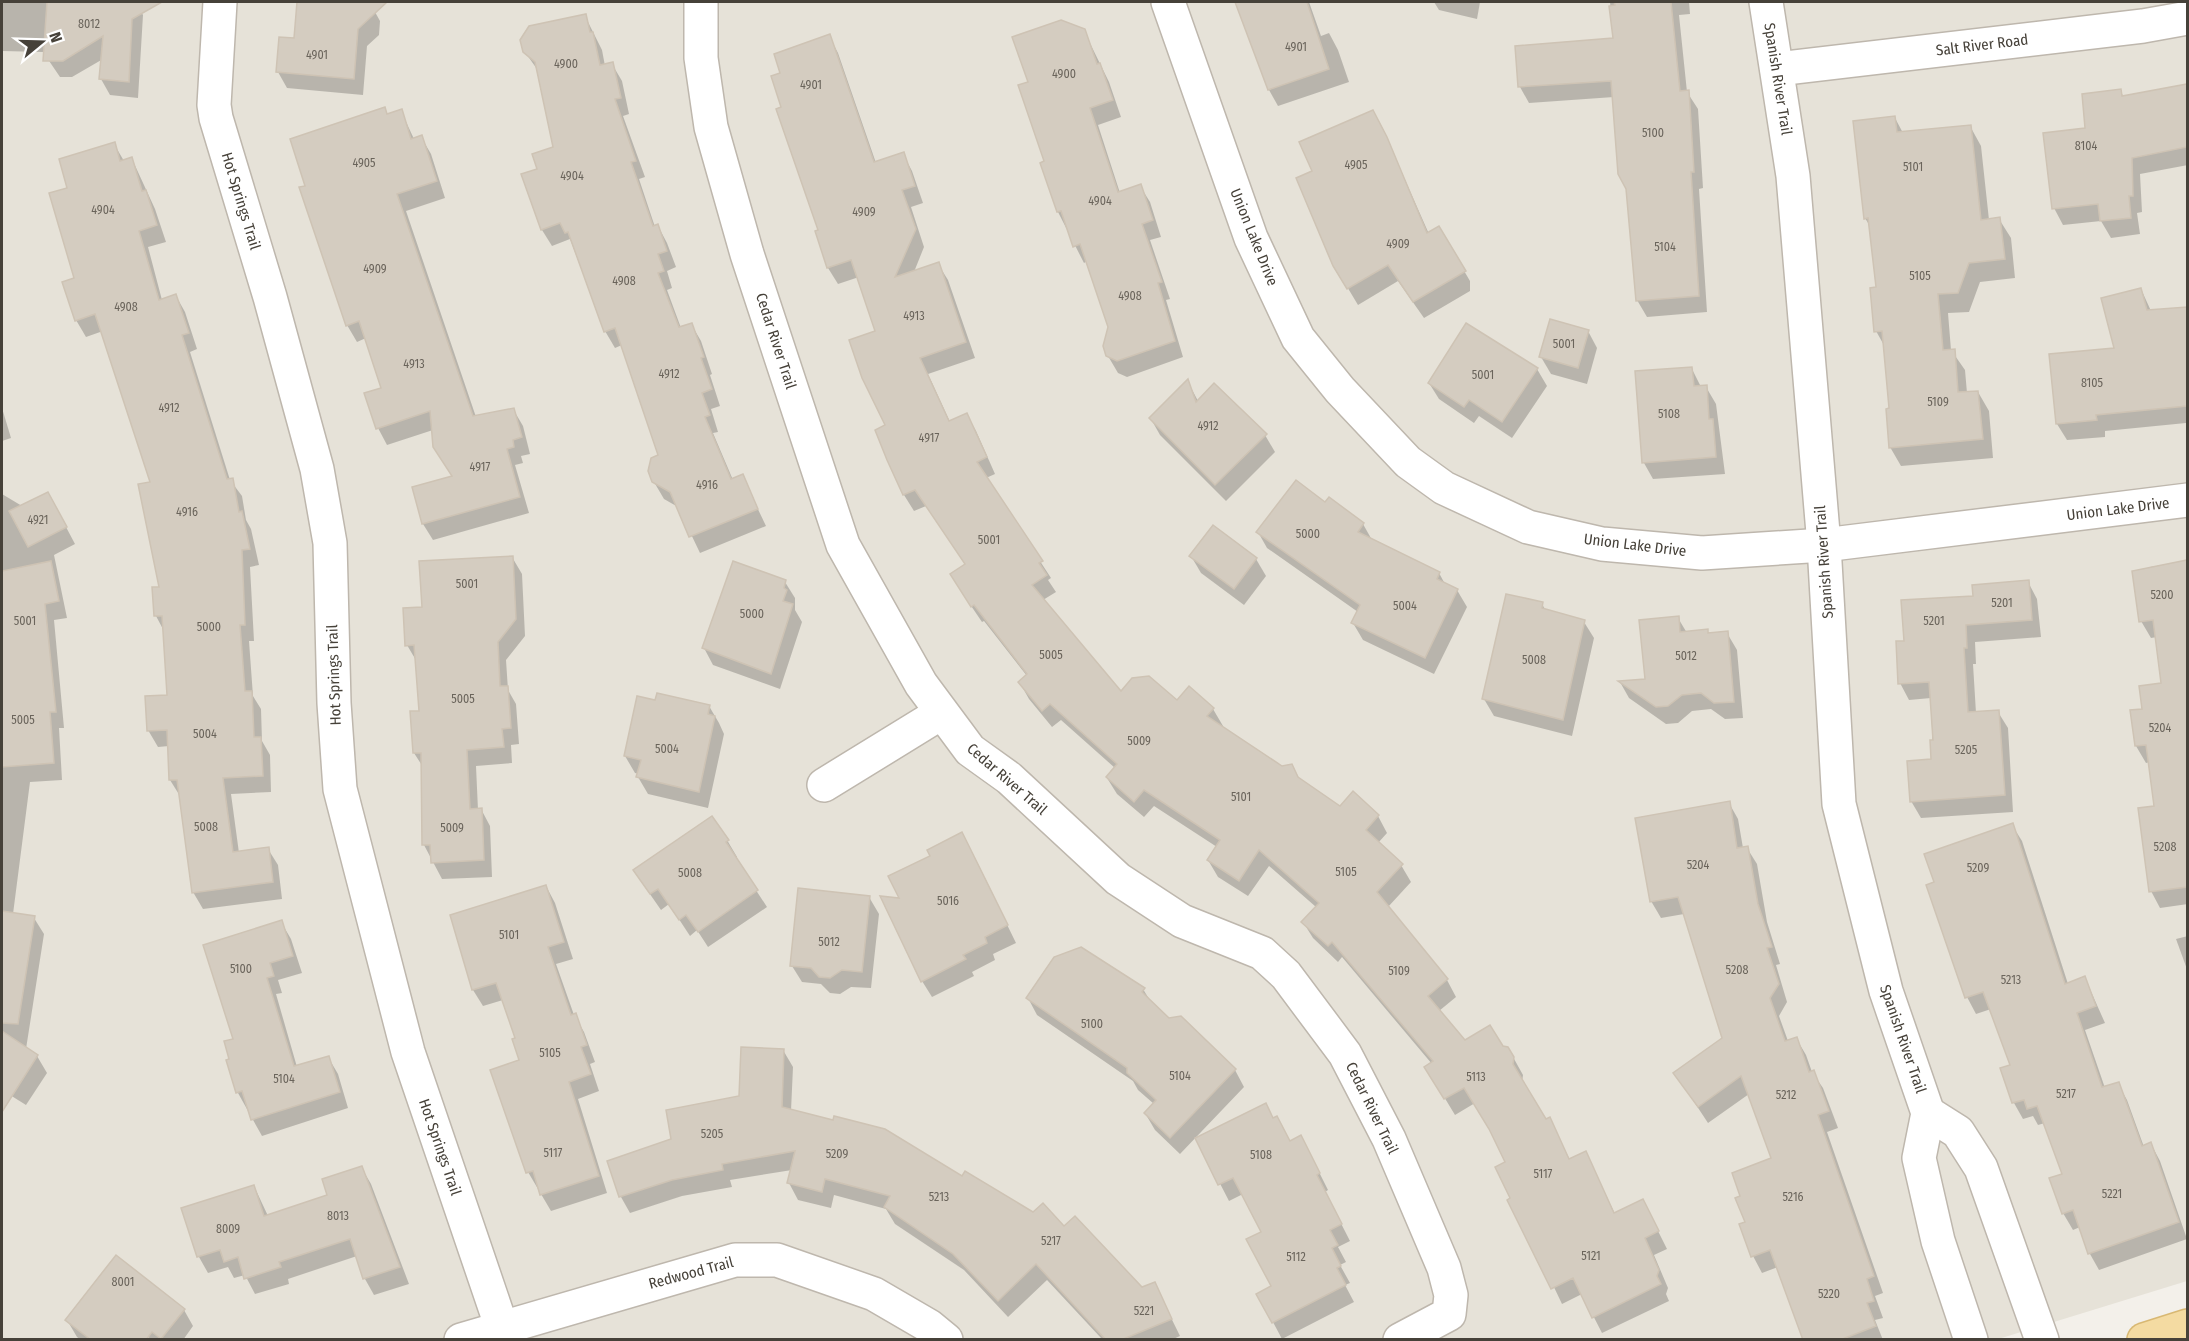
<svg xmlns="http://www.w3.org/2000/svg" width="2189" height="1341" font-family="'Fira Sans Condensed',sans-serif">
	<rect width="100%" height="100%" fill="#f3f0ea"/>
	<path fill="#e6e2d8" d="M 2,2 L 2187,2 L 2187,1281 L 1995,1340 L 2,1340 Z"/>
	<g fill="#0003">
		<path d="M 2,2 L 135,2 L 143,15 L 138,98 L 110,95 L 101,79 L 103,59 L 72,77 L 60,77 L 43,52 L 2,51 Z"/>
		<path d="M 302,2 L 370,3 L 380,21 L 379,35 L 367,46 L 363,95 L 287,88 L 278,72 L 295,40 Z"/>
		<path d="M 1256,2 L 1309,2 L 1321,36 L 1329,33 L 1338,50 L 1349,82 L 1278,106 L 1269,90 L 1239,7 Z"/>
		<path d="M 1434,2 L 1480,2 L 1477,19 L 1439,10 Z"/>
		<path d="M 1610,2 L 1689,2 L 1690,14 L 1679,15 L 1687,92 L 1698,109 L 1703,188 L 1699,189 L 1707,312 L 1647,317 L 1637,300 L 1628,189 L 1614,97 L 1529,103 L 1520,87 L 1614,40 Z"/>
		<path d="M 585,16 L 602,50 L 605,66 L 612,64 L 622,81 L 629,114 L 623,116 L 645,177 L 639,179 L 655,227 L 658,226 L 667,243 L 676,267 L 667,271 L 672,288 L 667,290 L 681,328 L 691,324 L 701,341 L 712,374 L 710,375 L 720,406 L 711,409 L 718,432 L 713,433 L 733,480 L 742,476 L 766,526 L 700,553 L 678,507 L 664,499 L 654,482 L 660,456 L 622,345 L 615,348 L 605,331 L 570,239 L 552,246 L 542,230 L 539,169 L 555,148 L 539,72 L 525,52 Z"/>
		<path d="M 1084,31 L 1109,82 L 1121,117 L 1098,125 L 1120,193 L 1140,186 L 1150,202 L 1161,237 L 1150,240 L 1170,299 L 1166,300 L 1183,357 L 1127,377 L 1118,373 L 1108,356 L 1110,327 L 1087,261 L 1084,263 L 1058,212 L 1030,83 Z"/>
		<path d="M 829,36 L 838,53 L 876,163 L 903,154 L 912,171 L 923,203 L 911,207 L 924,247 L 914,272 L 938,264 L 948,280 L 975,358 L 928,374 L 950,422 L 967,415 L 976,431 L 995,474 L 986,478 L 1051,578 L 1048,580 L 1056,592 L 1043,600 L 1121,693 L 1178,702 L 1189,688 L 1213,709 L 1223,726 L 1221,727 L 1282,768 L 1292,765 L 1300,780 L 1340,808 L 1378,816 L 1387,833 L 1378,843 L 1401,865 L 1411,882 L 1388,907 L 1447,980 L 1456,997 L 1439,1011 L 1465,1042 L 1502,1048 L 1513,1057 L 1523,1075 L 1522,1082 L 1545,1121 L 1549,1119 L 1570,1160 L 1594,1170 L 1615,1214 L 1643,1201 L 1667,1249 L 1654,1255 L 1668,1288 L 1666,1294 L 1669,1301 L 1602,1333 L 1582,1294 L 1562,1304 L 1512,1199 L 1507,1163 L 1475,1103 L 1455,1115 L 1426,1067 L 1432,1064 L 1342,957 L 1338,962 L 1313,938 L 1303,922 L 1316,907 L 1269,866 L 1248,896 L 1218,877 L 1208,860 L 1217,847 L 1154,806 L 1144,817 L 1117,794 L 1107,778 L 1115,768 L 1061,720 L 1052,727 L 1029,699 L 1020,683 L 1027,676 L 984,621 L 982,622 L 961,591 L 966,565 L 926,506 L 914,511 L 904,495 L 889,460 L 877,332 L 859,277 L 838,284 L 828,268 L 820,231 L 783,108 L 782,74 Z"/>
		<path d="M 2188,84 L 2188,165 L 2140,174 L 2142,212 L 2137,213 L 2140,234 L 2111,238 L 2101,221 L 2063,225 L 2054,208 L 2087,130 L 2120,91 L 2124,97 Z"/>
		<path d="M 384,109 L 388,115 L 401,111 L 414,139 L 421,137 L 431,154 L 445,198 L 406,211 L 476,417 L 513,409 L 523,426 L 530,454 L 521,456 L 523,463 L 515,465 L 529,513 L 433,540 L 423,524 L 453,477 L 433,430 L 387,445 L 378,428 L 383,388 L 366,338 L 357,342 L 347,325 L 307,187 Z"/>
		<path d="M 1895,118 L 1903,133 L 1970,126 L 1981,146 L 1989,220 L 1999,219 L 2011,238 L 2015,278 L 1980,282 L 1969,312 L 1948,313 L 1951,350 L 1965,370 L 1967,393 L 1978,392 L 1989,411 L 1993,458 L 1901,466 L 1890,447 L 1891,410 L 1885,347 L 1876,331 L 1877,288 L 1871,228 L 1865,218 Z"/>
		<path d="M 1382,128 L 1429,234 L 1439,228 L 1470,281 L 1470,291 L 1424,318 L 1398,281 L 1358,305 L 1334,265 L 1314,172 Z"/>
		<path d="M 114,144 L 124,161 L 132,159 L 155,209 L 166,242 L 148,247 L 162,300 L 176,296 L 185,312 L 197,349 L 190,352 L 230,480 L 242,496 L 246,520 L 251,529 L 259,565 L 250,567 L 254,641 L 249,641 L 253,696 L 261,709 L 262,741 L 270,755 L 271,792 L 231,794 L 239,853 L 268,849 L 278,865 L 282,899 L 203,909 L 193,892 L 180,796 L 170,780 L 169,746 L 158,747 L 148,730 L 168,697 L 164,631 L 156,616 L 161,588 L 152,483 L 103,331 L 86,337 L 76,320 L 69,189 Z"/>
		<path d="M 2141,289 L 2151,311 L 2188,308 L 2188,426 L 2186,423 L 2105,431 L 2105,437 L 2067,440 L 2057,424 L 2116,350 Z"/>
		<path d="M 1588,331 L 1597,348 L 1587,384 L 1551,374 L 1541,357 Z"/>
		<path d="M 1537,369 L 1547,386 L 1512,438 L 1479,416 L 1474,423 L 1439,399 L 1429,383 Z"/>
		<path d="M 1692,369 L 1701,387 L 1706,387 L 1716,404 L 1725,474 L 1653,479 L 1644,463 Z"/>
		<path d="M 1188,382 L 1198,401 L 1265,435 L 1275,452 L 1226,501 L 1160,435 L 1151,419 Z"/>
		<path d="M 2,408 L 11,438 L 2,441 Z"/>
		<path d="M 2,494 L 22,506 L 57,510 L 75,544 L 54,555 L 67,618 L 54,620 L 64,728 L 59,728 L 62,780 L 30,782 L 13,914 L 34,918 L 44,934 L 26,1049 L 37,1056 L 47,1073 L 26,1105 L 2,1090 Z"/>
		<path d="M 1363,524 L 1372,540 L 1439,573 L 1445,584 L 1457,590 L 1467,607 L 1434,674 L 1363,640 L 1353,623 L 1358,612 L 1267,548 L 1258,532 Z"/>
		<path d="M 1214,527 L 1256,559 L 1266,576 L 1244,605 L 1201,573 L 1191,556 Z"/>
		<path d="M 512,557 L 522,574 L 525,636 L 506,660 L 508,690 L 516,704 L 519,744 L 511,745 L 512,763 L 476,766 L 478,810 L 481,809 L 490,826 L 492,877 L 442,879 L 424,845 L 423,767 L 414,753 L 421,712 L 417,662 L 407,645 L 423,608 Z"/>
		<path d="M 2188,561 L 2188,904 L 2160,908 L 2151,891 L 2155,807 L 2150,762 L 2146,763 L 2136,746 L 2144,710 L 2163,684 L 2157,637 L 2151,638 L 2141,621 L 2150,567 Z"/>
		<path d="M 785,582 L 795,598 L 795,610 L 802,622 L 780,689 L 713,665 L 704,648 Z"/>
		<path d="M 2028,582 L 2037,599 L 2041,637 L 1975,642 L 1976,664 L 1973,664 L 1976,713 L 1998,712 L 2008,728 L 2013,812 L 1921,818 L 1911,801 L 1933,760 L 1931,698 L 1909,700 L 1900,683 L 1905,642 L 1974,598 Z"/>
		<path d="M 1542,604 L 1546,611 L 1584,622 L 1594,638 L 1572,736 L 1494,716 L 1484,699 Z"/>
		<path d="M 1678,618 L 1687,633 L 1707,631 L 1709,634 L 1727,633 L 1737,650 L 1743,718 L 1725,719 L 1711,709 L 1692,711 L 1678,723 L 1666,724 L 1629,698 L 1620,682 L 1646,681 Z"/>
		<path d="M 656,702 L 709,706 L 719,723 L 724,734 L 708,808 L 648,794 L 638,777 L 639,774 L 635,773 L 625,756 Z"/>
		<path d="M 1729,803 L 1738,819 L 1743,848 L 1747,848 L 1757,864 L 1767,922 L 1780,964 L 1776,965 L 1787,1002 L 1779,1016 L 1788,1041 L 1796,1038 L 1806,1055 L 1812,1072 L 1823,1088 L 1838,1128 L 1827,1132 L 1883,1293 L 1875,1296 L 1883,1318 L 1875,1320 L 1883,1340 L 1805,1340 L 1778,1267 L 1762,1273 L 1753,1256 L 1742,1197 L 1773,1159 L 1749,1094 L 1708,1123 L 1675,1073 L 1724,1039 L 1684,914 L 1661,918 L 1651,901 Z"/>
		<path d="M 2012,825 L 2022,841 L 2068,984 L 2085,978 L 2105,1023 L 2085,1030 L 2105,1088 L 2118,1084 L 2127,1100 L 2144,1147 L 2151,1144 L 2160,1161 L 2187,1239 L 2099,1270 L 2090,1254 L 2080,1227 L 2073,1230 L 2063,1213 L 2064,1175 L 2045,1123 L 2038,1125 L 2033,1116 L 2023,1119 L 2014,1103 L 2002,1069 L 2012,1066 L 1991,1009 L 1976,1014 L 1967,997 L 1935,883 Z"/>
		<path d="M 727,840 L 737,857 L 735,858 L 767,907 L 708,947 L 697,930 L 690,936 L 669,904 L 661,910 L 645,887 Z"/>
		<path d="M 971,851 L 1016,943 L 993,954 L 995,960 L 972,972 L 974,976 L 932,997 L 922,981 L 901,900 Z"/>
		<path d="M 546,886 L 555,903 L 573,959 L 556,964 L 574,1015 L 584,1032 L 595,1062 L 590,1064 L 599,1091 L 578,1099 L 607,1193 L 551,1211 L 528,1172 L 521,1061 L 517,1039 L 503,1000 L 483,1006 L 473,990 L 452,916 Z"/>
		<path d="M 869,897 L 879,914 L 871,988 L 851,987 L 840,994 L 830,993 L 821,984 L 802,982 L 792,966 Z"/>
		<path d="M 281,922 L 291,939 L 302,973 L 278,980 L 282,993 L 276,994 L 297,1067 L 328,1057 L 338,1074 L 348,1108 L 262,1136 L 238,1093 L 228,1061 L 231,1060 L 235,1040 Z"/>
		<path d="M 2188,936 L 2188,972 L 2176,939 Z"/>
		<path d="M 1143,989 L 1152,1004 L 1168,1020 L 1235,1070 L 1244,1087 L 1180,1154 L 1155,1130 L 1145,1113 L 1154,1104 L 1138,1090 L 1133,1081 L 1037,1015 L 1028,998 Z"/>
		<path d="M 783,1050 L 793,1067 L 791,1111 L 962,1178 L 1064,1228 L 1142,1288 L 1154,1283 L 1180,1336 L 1171,1340 L 1098,1340 L 1101,1338 L 1047,1280 L 1008,1317 L 964,1270 L 895,1224 L 886,1209 L 834,1195 L 831,1208 L 798,1200 L 789,1183 L 792,1170 L 730,1180 L 732,1187 L 682,1196 L 630,1213 L 621,1197 L 609,1162 L 673,1140 L 741,1098 Z"/>
		<path d="M 1273,1119 L 1290,1143 L 1310,1154 L 1328,1190 L 1325,1192 L 1350,1241 L 1338,1247 L 1346,1262 L 1340,1265 L 1350,1283 L 1345,1285 L 1354,1302 L 1282,1339 L 1258,1294 L 1273,1287 L 1263,1232 L 1243,1194 L 1229,1201 L 1197,1139 Z"/>
		<path d="M 361,1167 L 371,1184 L 409,1284 L 374,1295 L 365,1279 L 357,1256 L 288,1279 L 289,1284 L 255,1294 L 245,1275 L 234,1278 L 228,1267 L 208,1273 L 199,1257 L 183,1209 L 254,1186 L 268,1216 L 329,1196 Z"/>
		<path d="M 116,1257 L 184,1310 L 193,1326 L 183,1340 L 152,1340 L 106,1304 L 119,1340 L 81,1340 L 77,1337 L 67,1320 Z"/>
	</g>
	<g fill="#d4ccc0" stroke="#cec3b4" stroke-width="1.5">
		<path d="M 47,2 L 162,2 L 132,19 L 129,82 L 99,79 L 103,36 L 63,61 L 43,61 Z"/>
		<path d="M 297,2 L 387,2 L 358,29 L 354,79 L 276,72 L 279,37 L 294,38 Z"/>
		<path d="M 1235,2 L 1307,2 L 1329,69 L 1268,90 Z"/>
		<path d="M 1614,2 L 1671,2 L 1680,91 L 1689,90 L 1694,172 L 1691,172 L 1699,296 L 1636,301 L 1626,189 L 1618,174 L 1611,81 L 1518,87 L 1515,46 L 1613,38 L 1609,6 L 1615,5 Z"/>
		<path d="M 586,14 L 590,32 L 593,32 L 600,65 L 613,62 L 621,98 L 615,99 L 636,161 L 631,162 L 653,226 L 658,224 L 667,251 L 658,254 L 664,271 L 658,273 L 679,327 L 692,323 L 704,357 L 701,358 L 712,389 L 702,393 L 710,415 L 705,417 L 731,479 L 743,474 L 758,509 L 689,537 L 670,492 L 652,482 L 648,471 L 651,458 L 658,455 L 615,328 L 604,332 L 568,232 L 565,233 L 560,223 L 541,230 L 521,174 L 537,169 L 532,154 L 553,147 L 535,62 L 523,52 L 520,40 L 529,26 Z"/>
		<path d="M 1061,20 L 1085,29 L 1097,64 L 1100,63 L 1113,100 L 1090,108 L 1118,192 L 1141,184 L 1153,220 L 1142,224 L 1162,282 L 1158,283 L 1175,341 L 1117,361 L 1106,356 L 1103,346 L 1108,327 L 1080,244 L 1073,247 L 1061,211 L 1057,212 L 1040,163 L 1044,161 L 1018,85 L 1028,82 L 1012,37 Z"/>
		<path d="M 830,34 L 874,162 L 904,152 L 915,186 L 902,190 L 916,229 L 895,277 L 939,262 L 966,342 L 920,358 L 949,421 L 967,413 L 987,457 L 977,462 L 1043,561 L 1039,563 L 1047,575 L 1032,585 L 1121,691 L 1132,678 L 1149,676 L 1177,700 L 1189,686 L 1214,708 L 1207,716 L 1282,766 L 1292,764 L 1298,777 L 1340,806 L 1353,791 L 1379,815 L 1366,830 L 1403,864 L 1377,892 L 1448,979 L 1428,996 L 1465,1040 L 1490,1025 L 1503,1046 L 1508,1047 L 1514,1057 L 1513,1064 L 1546,1119 L 1550,1117 L 1569,1159 L 1586,1151 L 1614,1213 L 1643,1199 L 1659,1231 L 1645,1238 L 1659,1270 L 1657,1276 L 1661,1284 L 1592,1318 L 1573,1278 L 1551,1289 L 1507,1200 L 1510,1198 L 1495,1167 L 1505,1162 L 1489,1129 L 1464,1088 L 1444,1099 L 1424,1067 L 1433,1061 L 1332,942 L 1328,946 L 1301,922 L 1319,903 L 1259,850 L 1239,881 L 1207,860 L 1220,840 L 1144,790 L 1134,802 L 1106,777 L 1117,764 L 1050,704 L 1042,711 L 1018,682 L 1027,674 L 974,605 L 971,607 L 950,574 L 965,564 L 915,490 L 903,495 L 887,460 L 875,430 L 885,425 L 862,378 L 849,340 L 875,331 L 851,260 L 827,268 L 815,231 L 818,230 L 776,109 L 781,107 L 771,76 L 780,73 L 774,54 Z"/>
		<path d="M 2187,84 L 2187,147 L 2132,158 L 2133,196 L 2129,196 L 2131,218 L 2100,221 L 2098,204 L 2052,209 L 2043,133 L 2085,128 L 2082,94 L 2121,89 L 2122,96 Z"/>
		<path d="M 385,107 L 387,114 L 402,109 L 411,139 L 422,135 L 437,181 L 397,194 L 473,416 L 514,408 L 522,437 L 513,440 L 514,447 L 507,449 L 520,497 L 422,524 L 412,487 L 452,476 L 433,447 L 430,411 L 376,429 L 364,393 L 381,388 L 359,321 L 346,326 L 299,187 L 305,186 L 290,139 Z"/>
		<path d="M 1373,110 L 1387,137 L 1427,233 L 1439,226 L 1466,271 L 1413,302 L 1388,265 L 1347,289 L 1333,266 L 1296,178 L 1312,171 L 1299,142 Z"/>
		<path d="M 1895,116 L 1897,132 L 1971,125 L 1981,220 L 2000,217 L 2005,259 L 1969,263 L 1958,293 L 1938,294 L 1943,350 L 1955,349 L 1958,392 L 1978,391 L 1983,439 L 1889,448 L 1886,409 L 1889,408 L 1882,331 L 1874,332 L 1870,288 L 1876,287 L 1868,218 L 1864,219 L 1853,121 Z"/>
		<path d="M 115,142 L 120,161 L 132,157 L 142,191 L 146,190 L 157,225 L 139,231 L 159,300 L 176,294 L 189,333 L 182,335 L 227,479 L 233,478 L 239,512 L 242,511 L 250,549 L 242,550 L 245,625 L 240,625 L 245,691 L 252,691 L 254,737 L 261,737 L 263,776 L 223,778 L 233,852 L 269,847 L 273,882 L 192,893 L 177,780 L 169,780 L 167,730 L 147,731 L 145,696 L 167,695 L 162,616 L 154,616 L 152,587 L 159,587 L 138,484 L 150,482 L 95,314 L 75,321 L 62,282 L 74,278 L 49,193 L 67,188 L 59,159 Z"/>
		<path d="M 2141,288 L 2147,310 L 2187,307 L 2187,406 L 2096,415 L 2097,420 L 2056,424 L 2049,354 L 2114,348 L 2101,298 Z"/>
		<path d="M 1550,319 L 1589,330 L 1578,368 L 1539,357 Z"/>
		<path d="M 1466,323 L 1538,368 L 1502,422 L 1469,400 L 1464,407 L 1428,383 Z"/>
		<path d="M 1692,367 L 1694,386 L 1707,385 L 1709,419 L 1713,419 L 1716,457 L 1642,463 L 1635,371 Z"/>
		<path d="M 1188,379 L 1196,402 L 1214,383 L 1267,434 L 1215,485 L 1149,418 Z"/>
		<path d="M 1296,480 L 1325,502 L 1329,497 L 1364,523 L 1358,532 L 1440,572 L 1437,579 L 1458,589 L 1425,658 L 1351,623 L 1360,605 L 1256,532 Z"/>
		<path d="M 48,492 L 67,527 L 28,547 L 9,511 Z"/>
		<path d="M 1213,525 L 1257,558 L 1234,589 L 1189,556 Z"/>
		<path d="M 513,556 L 516,619 L 498,642 L 500,686 L 508,686 L 511,728 L 502,729 L 504,747 L 467,750 L 470,809 L 482,808 L 484,860 L 431,863 L 430,845 L 422,845 L 421,753 L 413,753 L 410,711 L 419,711 L 414,645 L 405,646 L 403,608 L 422,607 L 419,561 Z"/>
		<path d="M 2187,560 L 2187,887 L 2149,892 L 2138,808 L 2154,806 L 2146,745 L 2135,746 L 2130,710 L 2142,709 L 2139,686 L 2161,683 L 2153,620 L 2139,622 L 2132,571 Z"/>
		<path d="M 51,561 L 59,601 L 45,604 L 56,712 L 50,712 L 54,763 L 2,767 L 2,571 Z"/>
		<path d="M 733,561 L 786,580 L 784,588 L 787,590 L 783,601 L 793,604 L 771,674 L 702,648 Z"/>
		<path d="M 2029,580 L 2032,620 L 1966,625 L 1967,648 L 1964,648 L 1968,712 L 1999,710 L 2005,795 L 1910,802 L 1907,761 L 1931,759 L 1930,740 L 1933,740 L 1929,682 L 1898,684 L 1896,641 L 1904,641 L 1901,600 L 1973,596 L 1972,585 Z"/>
		<path d="M 1506,594 L 1543,602 L 1542,608 L 1585,620 L 1563,720 L 1482,699 Z"/>
		<path d="M 1679,616 L 1680,632 L 1708,629 L 1708,633 L 1728,631 L 1734,702 L 1714,703 L 1701,693 L 1682,695 L 1668,706 L 1656,707 L 1618,681 L 1645,679 L 1639,620 Z"/>
		<path d="M 657,693 L 710,705 L 708,714 L 715,716 L 699,792 L 636,777 L 641,760 L 624,756 L 637,696 L 655,700 Z"/>
		<path d="M 1730,801 L 1737,848 L 1748,846 L 1758,904 L 1772,947 L 1767,948 L 1779,984 L 1770,998 L 1785,1041 L 1797,1037 L 1809,1072 L 1814,1070 L 1829,1111 L 1818,1115 L 1874,1276 L 1867,1279 L 1874,1301 L 1867,1303 L 1876,1326 L 1840,1340 L 1803,1340 L 1770,1250 L 1751,1257 L 1739,1224 L 1745,1222 L 1735,1198 L 1740,1196 L 1732,1173 L 1771,1158 L 1741,1076 L 1698,1107 L 1673,1073 L 1722,1038 L 1678,897 L 1650,902 L 1635,818 Z"/>
		<path d="M 712,816 L 729,840 L 726,842 L 758,890 L 698,932 L 686,915 L 679,920 L 658,889 L 650,894 L 633,870 Z"/>
		<path d="M 2013,823 L 2065,984 L 2085,976 L 2096,1006 L 2077,1013 L 2102,1087 L 2119,1082 L 2142,1146 L 2151,1142 L 2179,1222 L 2088,1254 L 2073,1210 L 2062,1214 L 2049,1178 L 2062,1174 L 2037,1106 L 2027,1109 L 2024,1100 L 2012,1103 L 2000,1068 L 2010,1065 L 1983,992 L 1965,998 L 1926,885 L 1934,882 L 1924,854 Z"/>
		<path d="M 962,832 L 1008,925 L 985,937 L 987,943 L 963,955 L 966,959 L 921,982 L 880,896 L 899,898 L 888,876 L 930,856 L 927,850 Z"/>
		<path d="M 546,885 L 564,942 L 548,947 L 571,1015 L 576,1013 L 587,1045 L 581,1047 L 591,1074 L 569,1082 L 599,1176 L 540,1195 L 533,1171 L 526,1173 L 490,1070 L 519,1060 L 512,1039 L 515,1038 L 496,983 L 472,990 L 450,915 Z"/>
		<path d="M 798,888 L 870,896 L 862,972 L 842,970 L 830,978 L 819,977 L 811,968 L 790,966 Z"/>
		<path d="M 2,911 L 35,916 L 18,1024 L 2,1023 Z"/>
		<path d="M 282,920 L 293,956 L 270,963 L 274,976 L 267,978 L 294,1066 L 329,1056 L 340,1092 L 251,1120 L 242,1091 L 236,1093 L 226,1060 L 229,1059 L 224,1041 L 233,1039 L 203,945 Z"/>
		<path d="M 1081,947 L 1145,988 L 1142,992 L 1169,1018 L 1181,1016 L 1236,1069 L 1170,1138 L 1144,1113 L 1156,1100 L 1127,1073 L 1127,1068 L 1026,998 L 1054,957 Z"/>
		<path d="M 2,1031 L 38,1055 L 2,1112 Z"/>
		<path d="M 741,1047 L 784,1049 L 782,1107 L 833,1120 L 834,1116 L 885,1129 L 962,1176 L 965,1171 L 1033,1212 L 1043,1203 L 1064,1226 L 1075,1216 L 1142,1287 L 1155,1282 L 1172,1319 L 1121,1340 L 1106,1340 L 1036,1264 L 998,1301 L 953,1254 L 884,1207 L 890,1196 L 825,1179 L 822,1192 L 787,1183 L 795,1151 L 722,1164 L 723,1170 L 672,1180 L 619,1197 L 607,1161 L 671,1139 L 666,1110 L 739,1096 Z"/>
		<path d="M 1266,1103 L 1273,1118 L 1277,1116 L 1290,1141 L 1301,1135 L 1320,1173 L 1317,1175 L 1342,1224 L 1330,1230 L 1338,1245 L 1332,1248 L 1341,1266 L 1337,1268 L 1346,1285 L 1272,1323 L 1256,1294 L 1271,1286 L 1246,1239 L 1261,1232 L 1233,1178 L 1218,1185 L 1195,1138 Z"/>
		<path d="M 362,1166 L 400,1267 L 363,1279 L 350,1239 L 279,1262 L 281,1267 L 244,1279 L 238,1257 L 224,1262 L 220,1250 L 197,1257 L 181,1208 L 254,1185 L 264,1216 L 327,1195 L 322,1179 Z"/>
		<path d="M 116,1255 L 185,1309 L 161,1339 L 152,1332 L 146,1340 L 91,1340 L 65,1320 Z"/>
	</g>
	<g fill="none" stroke-linecap="round" stroke-linejoin="round">
		<g stroke="#beb7ad" stroke-width="36">
			<g id="minor">
				<path d="M 220,2 L 214,105 L 216,118 L 270,297 L 317,469 L 330,543 L 334,703 L 340,789 L 408,1052 L 506,1340"/>
				<path d="M 701,2 L 701,58 L 711,127 L 747,254 L 843,545 L 921,684 L 970,750 L 1009,778 L 1118,879 L 1182,921 L 1262,953 L 1286,975 L 1345,1054 L 1389,1139 L 1444,1268 L 1451,1295 L 1449,1314 L 1400,1340"/>
				<path d="M 1168,2 L 1251,238 L 1298,338 L 1340,390 L 1408,462 L 1444,488 L 1528,527 L 1602,544 L 1702,553 L 1824,545 L 2188,500"/>
				<path d="M 1766,2 L 1793,176 L 1824,545 L 1839,804 L 1886,991 L 1928,1113 L 1919,1158 L 1938,1241 L 1971,1340"/>
				<path d="M 1777,69 L 2143,26 L 2188,18"/>
				<path d="M 824,785 L 941,713"/>
				<path d="M 1928,1113 L 1958,1132 L 1981,1168 L 2042,1340"/>
				<path d="M 461,1340 L 735,1260 L 777,1260 L 874,1294 L 929,1326 L 946,1340"/>
			</g>
		</g>
		<g stroke="#d8b873" stroke-width="36">
			<path id="major" d="M 2144,1340 L 2188,1326"/>
		</g>
		<use href="#minor" stroke="#fff" stroke-width="33"/>
		<use href="#major" stroke="#f4dba2" stroke-width="33"/>
	</g>
	<g text-anchor="middle" stroke-width="4.5" stroke-linejoin="round" paint-order="stroke">
		<g font-size="12" fill="#6a645b">
			<text x="89" y="28">8012</text>
			<text x="1296" y="51">4901</text>
			<text x="317" y="59">4901</text>
			<text x="566" y="68">4900</text>
			<text x="1064" y="78">4900</text>
			<text x="811" y="89">4901</text>
			<text x="1653" y="137">5100</text>
			<text x="2086" y="150">8104</text>
			<text x="364" y="167">4905</text>
			<text x="1356" y="169">4905</text>
			<text x="1913" y="171">5101</text>
			<text x="572" y="180">4904</text>
			<text x="1100" y="205">4904</text>
			<text x="103" y="214">4904</text>
			<text x="864" y="216">4909</text>
			<text x="1398" y="248">4909</text>
			<text x="1665" y="251">5104</text>
			<text x="375" y="273">4909</text>
			<text x="1920" y="280">5105</text>
			<text x="624" y="285">4908</text>
			<text x="1130" y="300">4908</text>
			<text x="126" y="311">4908</text>
			<text x="914" y="320">4913</text>
			<text x="1564" y="348">5001</text>
			<text x="414" y="368">4913</text>
			<text x="669" y="378">4912</text>
			<text x="1483" y="379">5001</text>
			<text x="2092" y="387">8105</text>
			<text x="1938" y="406">5109</text>
			<text x="169" y="412">4912</text>
			<text x="1669" y="418">5108</text>
			<text x="1208" y="430">4912</text>
			<text x="929" y="442">4917</text>
			<text x="480" y="471">4917</text>
			<text x="707" y="489">4916</text>
			<text x="187" y="516">4916</text>
			<text x="38" y="524">4921</text>
			<text x="1308" y="538">5000</text>
			<text x="989" y="544">5001</text>
			<text x="467" y="588">5001</text>
			<text x="2162" y="599">5200</text>
			<text x="2002" y="607">5201</text>
			<text x="1405" y="610">5004</text>
			<text x="752" y="618">5000</text>
			<text x="25" y="625">5001</text>
			<text x="1934" y="625">5201</text>
			<text x="209" y="631">5000</text>
			<text x="1051" y="659">5005</text>
			<text x="1686" y="660">5012</text>
			<text x="1534" y="664">5008</text>
			<text x="463" y="703">5005</text>
			<text x="23" y="724">5005</text>
			<text x="2160" y="732">5204</text>
			<text x="205" y="738">5004</text>
			<text x="1139" y="745">5009</text>
			<text x="667" y="753">5004</text>
			<text x="1966" y="754">5205</text>
			<text x="1241" y="801">5101</text>
			<text x="206" y="831">5008</text>
			<text x="452" y="832">5009</text>
			<text x="2165" y="851">5208</text>
			<text x="1698" y="869">5204</text>
			<text x="1978" y="872">5209</text>
			<text x="1346" y="876">5105</text>
			<text x="690" y="877">5008</text>
			<text x="948" y="905">5016</text>
			<text x="509" y="939">5101</text>
			<text x="829" y="946">5012</text>
			<text x="241" y="973">5100</text>
			<text x="1737" y="974">5208</text>
			<text x="1399" y="975">5109</text>
			<text x="2011" y="984">5213</text>
			<text x="1092" y="1028">5100</text>
			<text x="550" y="1057">5105</text>
			<text x="1180" y="1080">5104</text>
			<text x="1476" y="1081">5113</text>
			<text x="284" y="1083">5104</text>
			<text x="2066" y="1098">5217</text>
			<text x="1786" y="1099">5212</text>
			<text x="712" y="1138">5205</text>
			<text x="553" y="1157">5117</text>
			<text x="837" y="1158">5209</text>
			<text x="1261" y="1159">5108</text>
			<text x="1543" y="1178">5117</text>
			<text x="2112" y="1198">5221</text>
			<text x="939" y="1201">5213</text>
			<text x="1793" y="1201">5216</text>
			<text x="338" y="1220">8013</text>
			<text x="228" y="1233">8009</text>
			<text x="1051" y="1245">5217</text>
			<text x="1591" y="1260">5121</text>
			<text x="1296" y="1261">5112</text>
			<text x="123" y="1286">8001</text>
			<text x="1829" y="1298">5220</text>
			<text x="1144" y="1315">5221</text>
		</g>
		<g font-size="15" fill="#464139" stroke="#fff">
			<text transform="translate(1982 45) rotate(-7)" y="5">Salt River Road</text>
			<text transform="translate(1778 79) rotate(81)" y="5">Spanish River Trail</text>
			<text transform="translate(241 201) rotate(73)" y="5">Hot Springs Trail</text>
			<text transform="translate(1254 237) rotate(68)" y="5">Union Lake Drive</text>
			<text transform="translate(776 341) rotate(72)" y="5">Cedar River Trail</text>
			<text transform="translate(2118 509) rotate(-7)" y="5">Union Lake Drive</text>
			<text transform="translate(1635 545) rotate(7)" y="5">Union Lake Drive</text>
			<text transform="translate(1824 562) rotate(-94)" y="5">Spanish River Trail</text>
			<text transform="translate(334 675) rotate(-92)" y="5">Hot Springs Trail</text>
			<text transform="translate(1007 779) rotate(41)" y="5">Cedar River Trail</text>
			<text transform="translate(1903 1039) rotate(71)" y="5">Spanish River Trail</text>
			<text transform="translate(1372 1108) rotate(64)" y="5">Cedar River Trail</text>
			<text transform="translate(440 1147) rotate(71)" y="5">Hot Springs Trail</text>
			<text transform="translate(691 1273) rotate(-15)" y="5">Redwood Trail</text>
		</g>
	</g>
	<rect width="2189" height="1341" fill="none" stroke="#464139" stroke-width="6"/>
	<g transform="translate(42 42) rotate(71)" stroke="#ffffff" stroke-width="4.5" paint-order="stroke">
	<path d="M0-4.5L10 22L0 15L-10 22Z" fill="#464139"/>
	<text y="-9" font-size="16" font-weight="bold" text-anchor="middle" fill="#464139">N</text>
	</g>
</svg>
